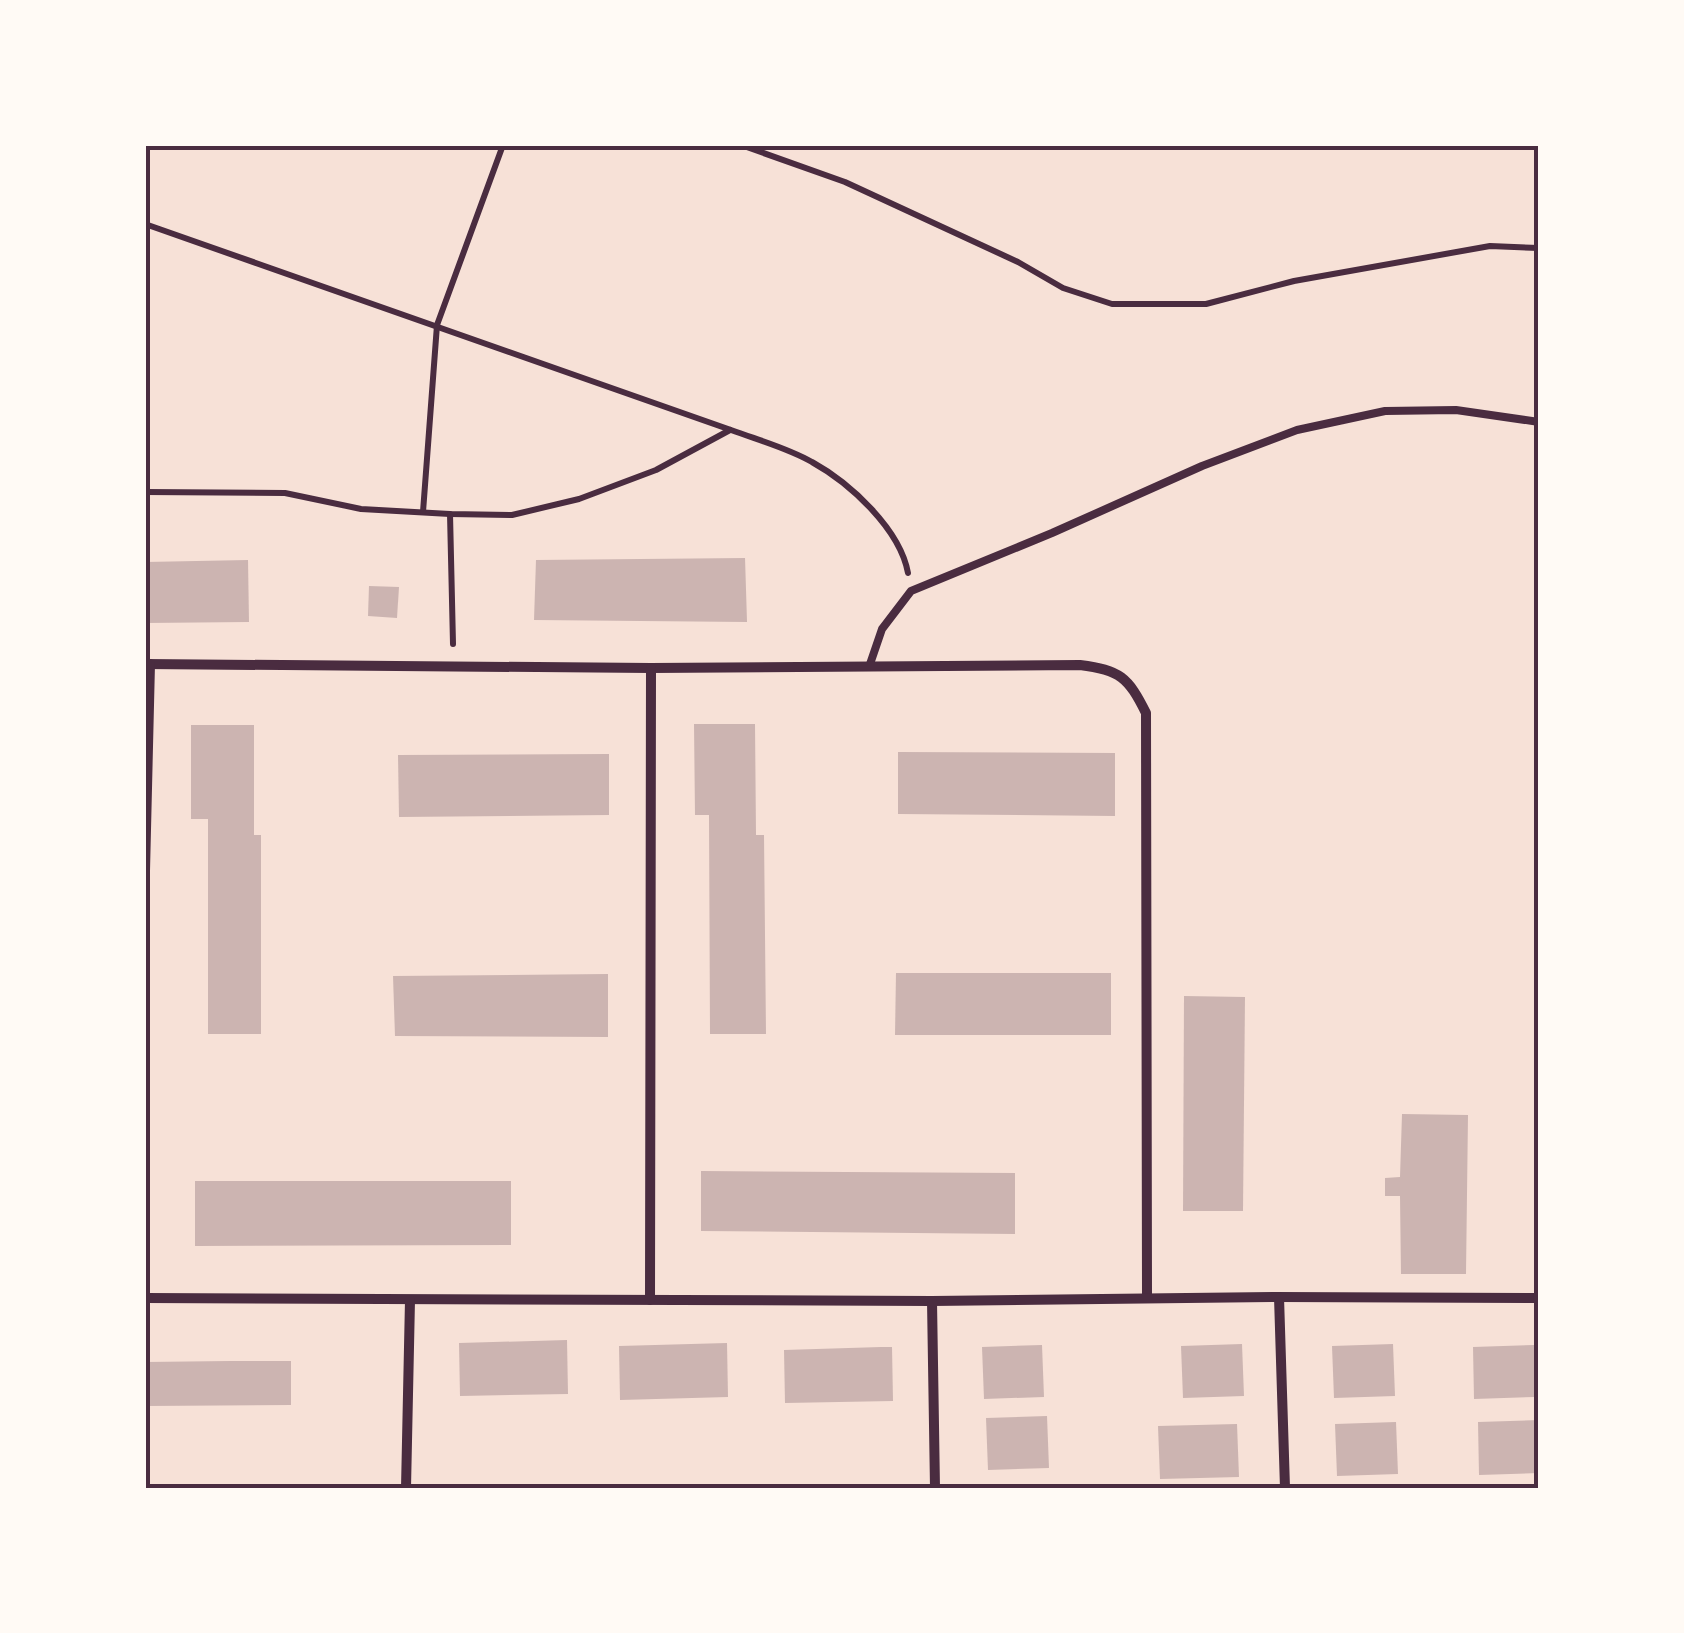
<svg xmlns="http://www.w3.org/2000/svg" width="1684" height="1633" font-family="'Asap Condensed',sans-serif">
	<rect width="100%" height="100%" fill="#f7e1d7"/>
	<g fill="#ccb4b1">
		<path d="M 745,558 L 747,622 L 534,620 L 536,560 Z"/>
		<path d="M 248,560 L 249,622 L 145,623 L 145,562 Z"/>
		<path d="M 369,586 L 399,587 L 397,618 L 368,616 Z"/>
		<path d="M 694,724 L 755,724 L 756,835 L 764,835 L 766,1034 L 710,1034 L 709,815 L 695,815 Z"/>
		<path d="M 191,725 L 254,725 L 254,835 L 261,835 L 261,1034 L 208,1034 L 208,819 L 191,819 Z"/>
		<path d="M 898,752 L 1115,753 L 1115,816 L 898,814 Z"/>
		<path d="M 609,754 L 609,815 L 399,817 L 398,755 Z"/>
		<path d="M 896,973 L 1111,973 L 1111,1035 L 895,1035 Z"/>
		<path d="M 608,974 L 608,1037 L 395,1036 L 393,976 Z"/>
		<path d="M 1184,996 L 1245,997 L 1243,1211 L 1183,1211 Z"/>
		<path d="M 1402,1114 L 1468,1115 L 1466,1274 L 1401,1274 L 1400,1196 L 1385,1196 L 1385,1178 L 1400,1177 Z"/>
		<path d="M 701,1171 L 1015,1173 L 1015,1234 L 701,1231 Z"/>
		<path d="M 195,1181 L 511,1181 L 511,1245 L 195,1246 Z"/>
		<path d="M 567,1340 L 568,1394 L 460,1396 L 459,1343 Z"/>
		<path d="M 727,1343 L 728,1397 L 620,1400 L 619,1346 Z"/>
		<path d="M 1242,1344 L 1244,1396 L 1183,1398 L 1181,1346 Z"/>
		<path d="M 1393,1344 L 1395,1396 L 1334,1398 L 1332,1346 Z"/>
		<path d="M 1042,1345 L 1044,1397 L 984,1399 L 982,1347 Z"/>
		<path d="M 1534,1345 L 1535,1397 L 1474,1399 L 1473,1347 Z"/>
		<path d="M 881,1347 L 892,1347 L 893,1401 L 785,1403 L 784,1350 Z"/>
		<path d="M 230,1361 L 291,1361 L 291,1405 L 145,1406 L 145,1362 Z"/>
		<path d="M 1047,1416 L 1049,1468 L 988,1470 L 986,1418 Z"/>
		<path d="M 1539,1420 L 1539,1473 L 1479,1475 L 1478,1422 Z"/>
		<path d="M 1396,1422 L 1398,1474 L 1337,1476 L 1335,1424 Z"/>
		<path d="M 1237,1424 L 1239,1477 L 1160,1479 L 1158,1426 Z"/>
	</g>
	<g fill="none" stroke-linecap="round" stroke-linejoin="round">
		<g stroke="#4a2c40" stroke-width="6">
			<path d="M 741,145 L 845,182 L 1018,262 L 1063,288 L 1112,304 L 1206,304 L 1294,281 L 1490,246 L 1539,248"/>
			<path d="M 145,224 L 731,430 C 758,440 788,448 812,462 C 850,483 900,529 908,573"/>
			<path d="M 145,492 L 285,493 L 361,509 L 450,514 L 512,515 L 579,499 L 656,470 L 730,430"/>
			<path d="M 423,512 L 437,325 L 503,145"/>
			<path d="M 450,514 L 453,644"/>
		</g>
		<path stroke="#4a2c40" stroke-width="8" d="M 869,667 L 882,629 L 911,591 L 1052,533 L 1202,466 L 1297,430 L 1385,411 L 1456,410 L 1539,422"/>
		<g stroke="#4a2c40" stroke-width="10">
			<path d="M 145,664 L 651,668 L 1080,665 C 1120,670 1128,677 1146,713 L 1147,1297"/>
			<path d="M 145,871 L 150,664"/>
			<path d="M 1279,1297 L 1285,1488"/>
			<path d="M 145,1298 L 932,1301 L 1279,1297 L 1539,1298"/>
			<path d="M 650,1300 L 651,668"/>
			<path d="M 932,1301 L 935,1488"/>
			<path d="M 406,1488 L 410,1300"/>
		</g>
	</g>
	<rect width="1684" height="1633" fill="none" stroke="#fffaf5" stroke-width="295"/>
	<rect x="148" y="148" width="1388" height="1338" fill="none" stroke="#4a2c40" stroke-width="4"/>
</svg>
